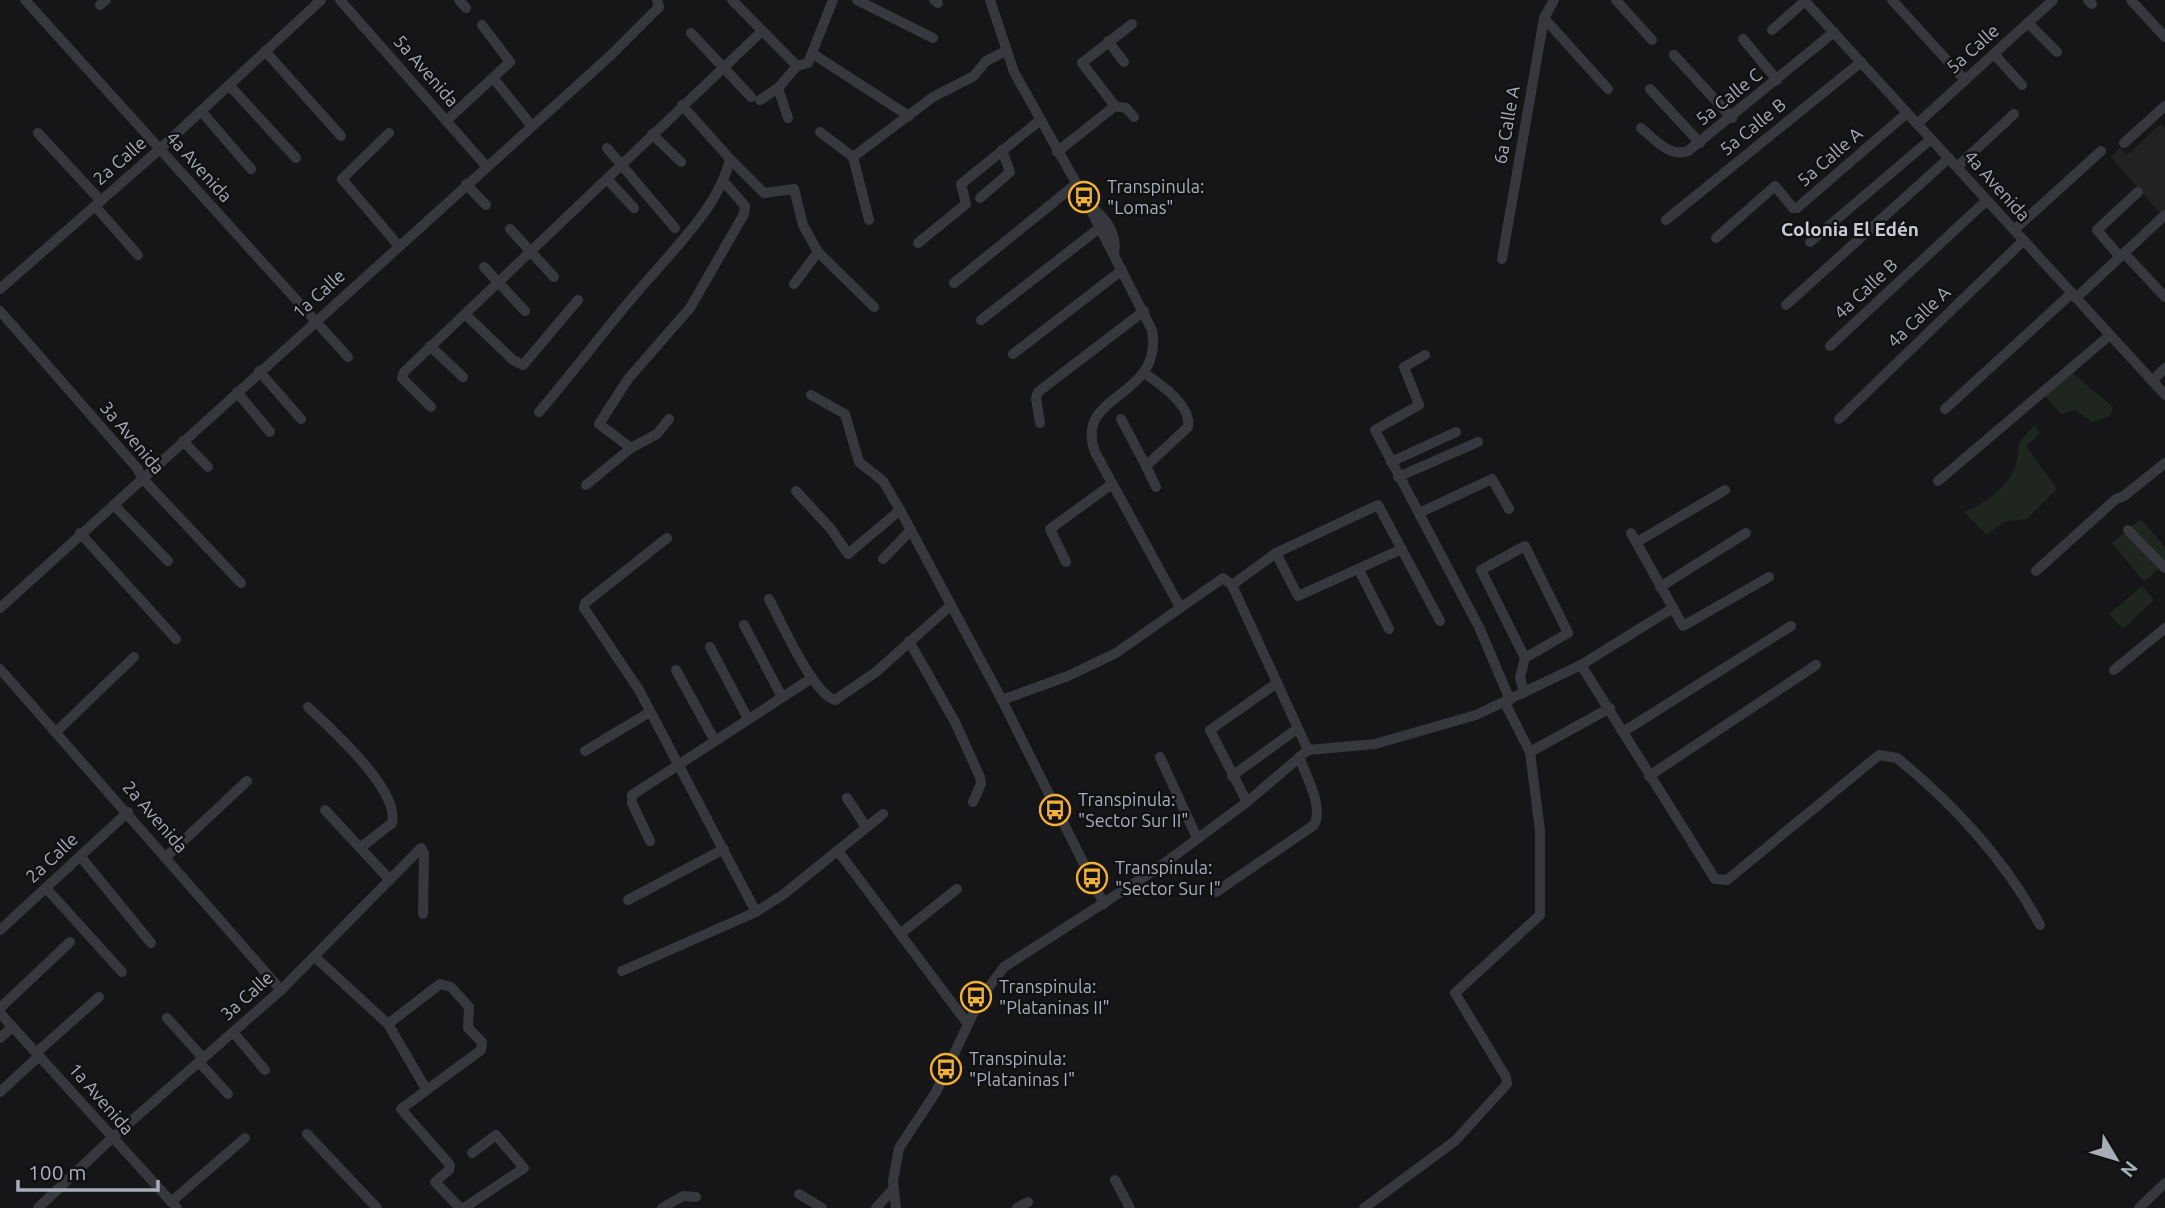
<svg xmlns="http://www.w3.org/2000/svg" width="2165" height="1208" font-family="Ubuntu,sans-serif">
	<rect width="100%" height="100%" fill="#161618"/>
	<path fill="#222225" d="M 2161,124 L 2165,128 L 2165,208 L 2160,213 L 2111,157 L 2120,148 L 2127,155 Z"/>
	<g fill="#1e261f">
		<path d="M 2072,373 L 2113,407 L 2110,416 L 2092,422 L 2075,410 L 2061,414 L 2044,395 Z"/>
		<path d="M 2034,425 L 2040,433 L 2026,446 L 2057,489 L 2027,519 L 2003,522 L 1987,535 L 1964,512 C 1993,500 2021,478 2018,444 Z"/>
		<path d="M 2141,519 L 2165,547 L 2165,570 L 2162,566 L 2144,582 L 2112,543 Z"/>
		<path d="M 2142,586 L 2154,600 L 2123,629 L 2109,614 Z"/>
	</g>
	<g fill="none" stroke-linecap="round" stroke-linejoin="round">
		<g stroke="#37383d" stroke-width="10">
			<path d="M 25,0 L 348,357"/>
			<path d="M 340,0 L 486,166"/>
			<path d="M 459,0 L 466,8"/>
			<path d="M 732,0 L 797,66"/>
			<path d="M 857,0 L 933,38"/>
			<path d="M 934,0 L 938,3"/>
			<path d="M 990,0 L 1014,72 L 1084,197 L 1152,330 C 1164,400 1073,392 1095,452 L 1180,607"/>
			<path d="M 1616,0 L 1652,40"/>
			<path d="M 1804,0 L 2165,395"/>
			<path d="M 1892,0 L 1965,80"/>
			<path d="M 2088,0 L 2092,4"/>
			<path d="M 2131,0 L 2165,37"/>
			<path d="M 100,5 L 106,0"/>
			<path d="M 1544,18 L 1608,89"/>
			<path d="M 2028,23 L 2057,52"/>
			<path d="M 1772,30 L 1805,1"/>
			<path d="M 691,33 L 751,97"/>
			<path d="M 1743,39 L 1777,80"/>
			<path d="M 1108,41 L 1124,62"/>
			<path d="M 265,51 L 341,136"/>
			<path d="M 813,54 L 909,116"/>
			<path d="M 1994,54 L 2022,85"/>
			<path d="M 1674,55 L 1732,118"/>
			<path d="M 494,79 L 531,125"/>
			<path d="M 229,85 L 296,158"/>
			<path d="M 778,88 L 788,118"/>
			<path d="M 1650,89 L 1700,143"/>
			<path d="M 760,100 L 778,88 L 797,66 L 808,63 L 833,0"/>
			<path d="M 1115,106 L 1126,108 L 1134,117"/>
			<path d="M 201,111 L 251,169"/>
			<path d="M 446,121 L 510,62 L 482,25"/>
			<path d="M 1917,124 L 2053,0"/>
			<path d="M 1641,128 C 1655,139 1669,158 1688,151 L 1834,32"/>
			<path d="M 820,132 L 853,157"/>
			<path d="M 38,133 L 101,201"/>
			<path d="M 389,133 L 342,179 L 398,245"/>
			<path d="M 652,134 L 681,162"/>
			<path d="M 2124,143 L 2165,106"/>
			<path d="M 607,148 L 675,228"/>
			<path d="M 1057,152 L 1115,106 L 1082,63 L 1132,24"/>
			<path d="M 730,159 L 764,193 L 794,189 L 803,225 L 818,252 L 874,307"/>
			<path d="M 1957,167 L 2014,114"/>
			<path d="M 607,179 L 634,208"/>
			<path d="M 466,184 L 486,205"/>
			<path d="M 980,198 L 1010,172 L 1002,150"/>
			<path d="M 1088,204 C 1104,216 1118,233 1114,254"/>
			<path d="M 95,206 L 138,255"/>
			<path d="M 869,220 L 853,157 L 933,97 L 974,76 L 986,61 L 1006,51"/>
			<path d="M 1666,220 L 1861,62"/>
			<path d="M 510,229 L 554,277"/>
			<path d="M 2014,230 L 2101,151"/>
			<path d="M 1716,238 L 1775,186 L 1793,208 L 1797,208 L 1907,113"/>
			<path d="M 1810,242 L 1931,139"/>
			<path d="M 918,243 L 966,204 L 961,184 L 1039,121"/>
			<path d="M 2124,253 L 2165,297"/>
			<path d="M 2120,257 L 2097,230 L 2138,192"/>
			<path d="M 1502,259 L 1544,18 L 1554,0"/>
			<path d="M 484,267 L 525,311"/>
			<path d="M 954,283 L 1076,184"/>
			<path d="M 794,284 L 818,252"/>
			<path d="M 0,289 L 160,149 L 321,0"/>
			<path d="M 2076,298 L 2165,215"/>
			<path d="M 1786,305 L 1949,158"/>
			<path d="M 0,311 L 137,468 L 142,478 L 241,583"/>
			<path d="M 466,315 L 513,360 L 523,365 L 578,300"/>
			<path d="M 981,320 L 1098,229"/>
			<path d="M 430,346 L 463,377"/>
			<path d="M 1830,346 L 1987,200"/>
			<path d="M 1013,354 L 1122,270"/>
			<path d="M 1425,355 L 1404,367 L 1419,405 L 1375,430 L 1479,627 L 1510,700"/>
			<path d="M 259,371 L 301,419"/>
			<path d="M 2152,381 L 2165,368"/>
			<path d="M 237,392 L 270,432"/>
			<path d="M 811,395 L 845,414 L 859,462 L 883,481 L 900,510 L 1002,700 L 1104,904"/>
			<path d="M 431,407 L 402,378 L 404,372 L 762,31"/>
			<path d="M 1945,409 L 2072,293"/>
			<path d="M 539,412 C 578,367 613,318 653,274 C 682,241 720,202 730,159 L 682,105"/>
			<path d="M 1121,419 L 1146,466 L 1188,427 C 1192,405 1160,384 1144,373"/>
			<path d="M 1839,419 L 2024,240"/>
			<path d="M 1040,423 L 1036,398 L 1038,392 L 1144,311"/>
			<path d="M 183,441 L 208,467"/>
			<path d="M 631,448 L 657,434 L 669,419"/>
			<path d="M 1391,462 L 1456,432"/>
			<path d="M 1146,466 L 1156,487"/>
			<path d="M 1398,477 L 1478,442"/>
			<path d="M 1938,481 L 2110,335"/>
			<path d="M 586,485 L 631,448 L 599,424 L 628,379 L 690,308 L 744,214 L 745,206 L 725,183"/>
			<path d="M 796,491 L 831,529 L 848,554 L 900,510"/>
			<path d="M 114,505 L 168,561"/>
			<path d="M 1419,513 L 1492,479 L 1509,509"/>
			<path d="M 2128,530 L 2165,568"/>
			<path d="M 80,533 L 176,639"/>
			<path d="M 1631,533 L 1683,626 L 1769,577"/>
			<path d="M 667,538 L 585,603 L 584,608 L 639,690 L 756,912 L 784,894 L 883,814"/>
			<path d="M 1637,542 L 1725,490"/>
			<path d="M 1276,553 L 1298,596 L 1402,549"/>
			<path d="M 883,559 L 911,530"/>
			<path d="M 1066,562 L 1050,529 L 1112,484"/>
			<path d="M 1359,570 L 1389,629"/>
			<path d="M 2036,571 L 2116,499 L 2124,496 L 2165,463"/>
			<path d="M 1232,585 L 1276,553 L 1378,505 L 1440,621"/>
			<path d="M 1660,587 L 1746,533"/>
			<path d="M 769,599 C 780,620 813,694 835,700 L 876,672 L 950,606"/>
			<path d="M 0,608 L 611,55 L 659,7 L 657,0"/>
			<path d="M 744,625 L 782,697"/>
			<path d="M 909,641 L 955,722 L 980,777 L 981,784 L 973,802"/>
			<path d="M 710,647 L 748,719"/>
			<path d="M 1581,665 L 1715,879 L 1727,880 L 1879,755 L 1897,758 C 1953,803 2006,861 2040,925"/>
			<path d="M 0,669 L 281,990"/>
			<path d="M 676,670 L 715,741"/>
			<path d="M 2114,670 L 2165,628"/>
			<path d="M 1524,693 L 1520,677 L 1525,658 L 1481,570 L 1525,546 L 1568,633 L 1525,658"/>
			<path d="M 1002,700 L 1068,676 L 1116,653 L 1223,578 L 1232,585 L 1308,750"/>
			<path d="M 308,707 C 331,729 400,790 392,823 L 360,848"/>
			<path d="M 57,731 L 134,657"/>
			<path d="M 1623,732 L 1791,626"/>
			<path d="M 585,751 L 650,712"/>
			<path d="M 1530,752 L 1610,708"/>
			<path d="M 1160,757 L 1197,838"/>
			<path d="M 1232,776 L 1297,729"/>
			<path d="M 1649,776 L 1816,665"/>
			<path d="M 847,798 L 866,827"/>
			<path d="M 1247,802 L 1210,730 L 1277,683"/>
			<path d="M 325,810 L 390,880"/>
			<path d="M 650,841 L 632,803 L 632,795 L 812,678"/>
			<path d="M 838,851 L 967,1023"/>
			<path d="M 80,856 L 151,943"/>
			<path d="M 166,857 L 247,781"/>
			<path d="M 46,888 L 122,972"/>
			<path d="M 1216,892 L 1314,825 C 1324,807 1306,776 1299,757"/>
			<path d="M 628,900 L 724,849"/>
			<path d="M 0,930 L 128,812"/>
			<path d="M 900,934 L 957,889"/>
			<path d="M 315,957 L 388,1024 L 426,1089"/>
			<path d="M 622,971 L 756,912"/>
			<path d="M 0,1008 L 70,942"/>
			<path d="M 0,1013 L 177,1208"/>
			<path d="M 167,1018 L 203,1058"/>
			<path d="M 388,1024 L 440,984 L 451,987 L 469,1007 L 468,1028 L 482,1042 L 481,1050 L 401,1109 L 450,1165 L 449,1170 L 435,1182 L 460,1208"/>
			<path d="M 233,1032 L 265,1070"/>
			<path d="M 0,1038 L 12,1027"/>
			<path d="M 36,1053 L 99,997"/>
			<path d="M 199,1062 L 228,1094"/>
			<path d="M 0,1092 L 39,1056"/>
			<path d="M 307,1134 L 377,1208"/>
			<path d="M 1115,1180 L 1130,1208"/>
			<path d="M 799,1194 L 822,1208"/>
			<path d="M 171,1202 L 245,1138"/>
			<path d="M 38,1208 L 112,1138 L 281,990 L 421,848 L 424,853 L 423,914"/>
			<path d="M 464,1208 L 524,1168 L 496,1135 L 472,1153"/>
			<path d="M 662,1208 L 683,1196 L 696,1197"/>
			<path d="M 876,1208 L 893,1189"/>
			<path d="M 896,1208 L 893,1181 L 899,1148 L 936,1092 L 980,999 L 1004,967 L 1158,868 L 1247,802 L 1308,750 L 1375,744 L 1476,715 L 1581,665 L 1673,608"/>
			<path d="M 1017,1208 L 1028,1202"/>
			<path d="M 1364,1208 L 1455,1141 L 1507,1084 L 1506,1077 L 1455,993 L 1540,915 L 1540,831 L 1530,752 L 1505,703"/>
			<path d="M 2139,1208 L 2165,1183"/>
		</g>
	</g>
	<defs>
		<g id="bus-ring" transform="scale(1.575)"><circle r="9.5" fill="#111113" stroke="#f2b134" stroke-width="1.5"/><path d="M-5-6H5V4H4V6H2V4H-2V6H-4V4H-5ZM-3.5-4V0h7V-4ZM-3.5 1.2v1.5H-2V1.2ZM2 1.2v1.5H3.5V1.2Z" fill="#f2b134"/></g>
	</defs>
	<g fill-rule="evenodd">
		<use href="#bus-ring" x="1084" y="197"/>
		<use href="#bus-ring" x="1055" y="810"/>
		<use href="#bus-ring" x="1092" y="878"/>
		<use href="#bus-ring" x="976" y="997"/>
		<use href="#bus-ring" x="946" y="1069"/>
	</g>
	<g text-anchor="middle" stroke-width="5" stroke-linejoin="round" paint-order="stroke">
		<g font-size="18" fill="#a8adb8" stroke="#111113">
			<text transform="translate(1973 49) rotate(-42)" y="6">5a Calle</text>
			<text transform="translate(426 71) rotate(49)" y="6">5a Avenida</text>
			<text transform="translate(1729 97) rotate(-39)" y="6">5a Calle C</text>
			<text transform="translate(1507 125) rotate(-80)" y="6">6a Calle A</text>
			<text transform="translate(1753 127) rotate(-39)" y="6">5a Calle B</text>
			<text transform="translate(1830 157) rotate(-41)" y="6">5a Calle A</text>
			<text transform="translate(120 161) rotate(-41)" y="6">2a Calle</text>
			<text transform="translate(199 167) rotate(48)" y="6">4a Avenida</text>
			<text transform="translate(1997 186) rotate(48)" y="6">4a Avenida</text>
			<text transform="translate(1866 289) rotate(-43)" y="6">4a Calle B</text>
			<text transform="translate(319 294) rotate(-42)" y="6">1a Calle</text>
			<text transform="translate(1919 317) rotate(-44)" y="6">4a Calle A</text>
			<text transform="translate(132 438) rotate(50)" y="6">3a Avenida</text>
			<text transform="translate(155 817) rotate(49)" y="6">2a Avenida</text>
			<text transform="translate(52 858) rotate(-43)" y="6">2a Calle</text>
			<text transform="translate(247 996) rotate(-42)" y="6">3a Calle</text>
			<text transform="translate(101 1099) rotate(49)" y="6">1a Avenida</text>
		</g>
		<g font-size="18" fill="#a8adb8" stroke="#111113" text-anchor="start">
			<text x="1107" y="193">Transpinula:<tspan x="1107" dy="21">"Lomas"</tspan></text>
			<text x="1078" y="806">Transpinula:<tspan x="1078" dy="21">"Sector Sur II"</tspan></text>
			<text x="1115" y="874">Transpinula:<tspan x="1115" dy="21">"Sector Sur I"</tspan></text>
			<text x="999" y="993">Transpinula:<tspan x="999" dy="21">"Plataninas II"</tspan></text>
			<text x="969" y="1065">Transpinula:<tspan x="969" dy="21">"Plataninas I"</tspan></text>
		</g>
		<g font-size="19" font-weight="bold" fill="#c9ccd4" stroke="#111113">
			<text x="1850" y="236">Colonia El Edén</text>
		</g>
	</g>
	<g transform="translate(2116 1159) rotate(128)" stroke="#111113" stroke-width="5" paint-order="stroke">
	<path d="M0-5L12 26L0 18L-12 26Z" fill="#a8adb8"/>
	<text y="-10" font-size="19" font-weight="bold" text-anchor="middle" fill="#a8adb8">N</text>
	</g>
	<path d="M18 1180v10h140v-10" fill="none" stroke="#a8adb8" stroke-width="3.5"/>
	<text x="28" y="1180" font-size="21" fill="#a8adb8" stroke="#111113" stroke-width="5" paint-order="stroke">100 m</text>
</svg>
